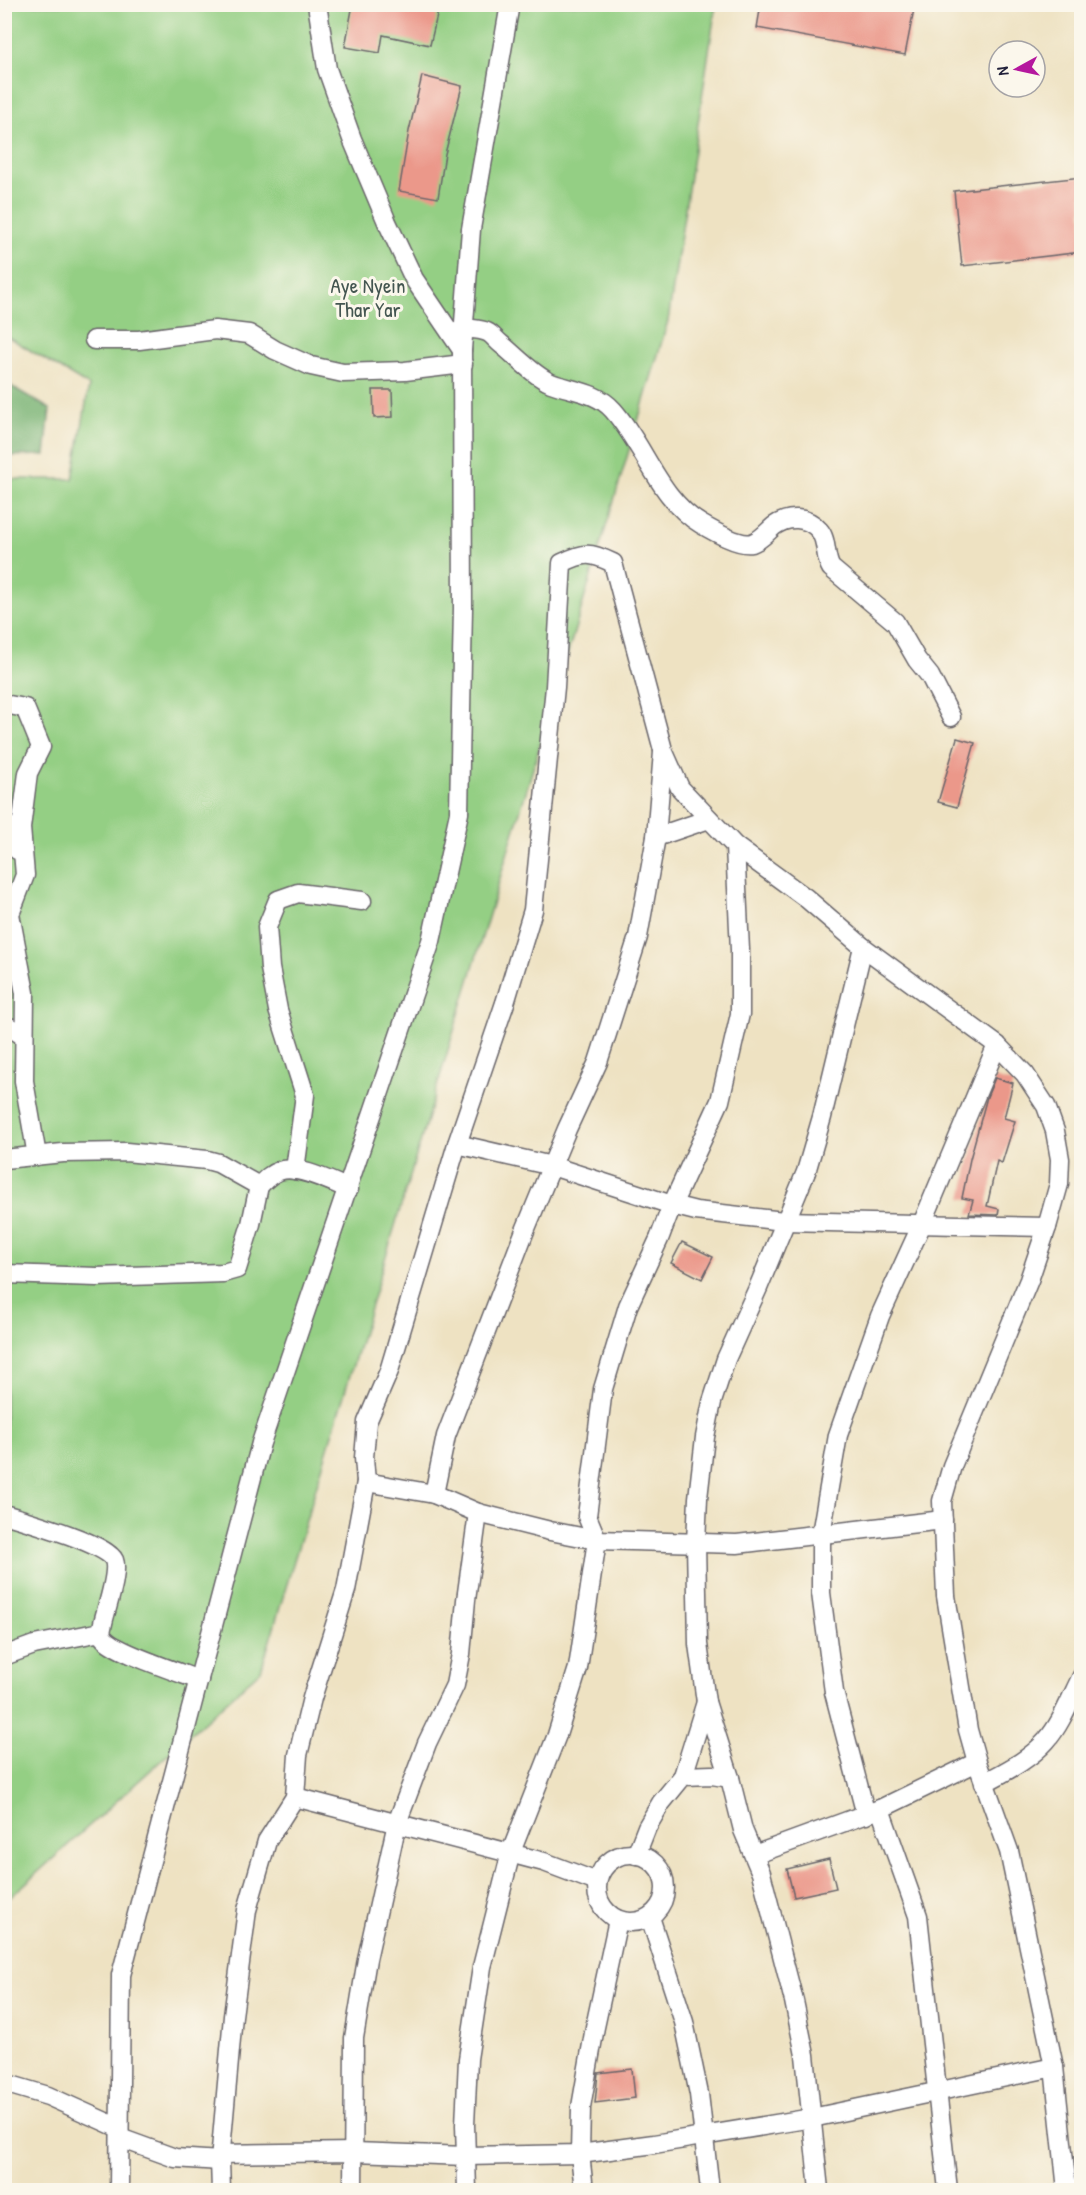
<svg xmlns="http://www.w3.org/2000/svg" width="1086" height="2195" font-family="'Patrick Hand',sans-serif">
	<rect width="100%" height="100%" fill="#fbf7ec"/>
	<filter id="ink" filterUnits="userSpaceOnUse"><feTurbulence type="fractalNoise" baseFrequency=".0167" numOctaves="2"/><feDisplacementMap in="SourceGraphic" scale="12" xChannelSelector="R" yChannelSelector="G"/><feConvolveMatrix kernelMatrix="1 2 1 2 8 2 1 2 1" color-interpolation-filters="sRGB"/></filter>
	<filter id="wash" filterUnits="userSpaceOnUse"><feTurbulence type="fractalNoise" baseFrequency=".008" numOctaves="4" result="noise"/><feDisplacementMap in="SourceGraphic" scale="24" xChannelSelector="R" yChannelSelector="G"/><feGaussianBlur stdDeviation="1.35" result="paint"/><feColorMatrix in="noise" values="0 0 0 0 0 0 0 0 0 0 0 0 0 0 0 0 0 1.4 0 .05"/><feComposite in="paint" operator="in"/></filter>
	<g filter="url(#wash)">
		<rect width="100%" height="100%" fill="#eee2c2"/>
		<path fill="#94cf84" stroke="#5b7860" stroke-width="1.5" d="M 5,5 L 716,5 L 668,321 L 261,1670 L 5,1902 L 5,479 L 73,479 L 89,386 L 5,335 Z"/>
		<path fill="#77b272" stroke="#4c6a56" stroke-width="1.5" d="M 4,382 L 50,409 L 45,455 L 5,456 Z"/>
		<g id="blocks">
			<g fill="#eb988a">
				<path d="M 353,4 L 428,4 L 439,7 L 430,45 L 383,35 L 380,53 L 345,47 Z"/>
				<path d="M 761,4 L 915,4 L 905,55 L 757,28 Z"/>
				<path d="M 422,76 L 462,86 L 445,154 L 438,198 L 399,191 L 409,131 Z"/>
				<path d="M 1082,177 L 1082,252 L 962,266 L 954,191 Z"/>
				<path d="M 373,390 L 392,390 L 393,417 L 374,418 Z"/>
				<path d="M 957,738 L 975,743 L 957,807 L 938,802 Z"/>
				<path d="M 995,1078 L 1013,1083 L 1004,1118 L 1015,1121 L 1002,1163 L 997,1161 L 987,1206 L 999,1209 L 998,1215 L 969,1214 L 973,1200 L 962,1198 L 970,1159 L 987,1097 Z"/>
				<path d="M 682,1242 L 713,1257 L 702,1279 L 671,1263 Z"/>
				<path d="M 829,1859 L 836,1888 L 794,1897 L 787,1869 Z"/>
				<path d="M 632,2069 L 635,2098 L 595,2103 L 598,2073 Z"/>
			</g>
		</g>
	</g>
	<g filter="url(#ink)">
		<use href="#blocks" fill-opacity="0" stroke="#69656a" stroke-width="1.5"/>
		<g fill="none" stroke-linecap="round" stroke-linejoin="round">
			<g stroke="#69656a" stroke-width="21">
				<g id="minor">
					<path d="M 317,4 L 327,69 L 352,139 L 387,222 L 414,279 L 462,350"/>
					<path d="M 464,328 C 471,329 481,329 487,332 C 492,334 496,340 501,344 C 516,356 533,375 551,383 C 573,391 597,392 613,410 C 645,446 659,499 701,524 C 713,531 739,546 752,543 C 761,540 767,532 774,526 C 788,516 807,516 819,530 C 828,540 824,557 831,568 L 895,622 L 917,660 L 930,676 L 951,717"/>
					<path d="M 94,340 L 139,340 L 215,330 L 249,334 L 275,350 L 311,366 L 343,373 L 405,371 L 463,364"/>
					<path d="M 4,704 L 25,708 L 41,747 L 28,773 L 21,828 L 25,875 L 10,914 L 25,993 L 24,1081 L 37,1156"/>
					<path d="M 4,822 L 10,828 L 17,850"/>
					<path d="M 656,837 L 709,819"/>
					<path d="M 4,1024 L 24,1036"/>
					<path d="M 457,1144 L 552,1166 L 672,1205 L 696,1211 L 784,1221 L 1047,1227"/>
					<path d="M 4,1159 L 63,1153 L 126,1152 L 207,1160 L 218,1163 L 259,1186 C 265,1180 270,1174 279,1171 C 296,1164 332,1182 349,1189"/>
					<path d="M 295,1170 L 305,1095 L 278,1010 L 270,968 L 267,927 L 278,900 L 298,893 L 362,901"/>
					<path d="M 4,1274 L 97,1277 L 223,1273 L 237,1269 L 251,1224 L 259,1186"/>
					<path d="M 366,1482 L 434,1494 L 478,1513 L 550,1531 L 597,1540 L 737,1544 L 943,1520"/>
					<path d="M 434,1494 L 446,1436 L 524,1233 L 567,1129 L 598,1062 L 638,937 L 656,837 L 663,752"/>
					<path d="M 4,1514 C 24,1520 108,1544 114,1560 C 119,1573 106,1609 103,1623 C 102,1628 100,1633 103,1637 C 112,1651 181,1673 199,1680"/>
					<path d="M 4,1656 L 34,1645 L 101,1632"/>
					<path d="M 683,1776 L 706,1702"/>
					<path d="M 984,1783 C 1006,1771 1029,1760 1046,1741 C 1062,1723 1071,1697 1082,1676"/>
					<path d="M 295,1797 L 544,1862 L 597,1882"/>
					<path d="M 880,1809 L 918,1916 L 948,2190"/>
					<path d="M 866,1815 L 834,1692 L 821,1593 L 821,1534 L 838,1435 L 880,1316 L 922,1224 L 997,1045"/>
					<circle cx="631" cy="1888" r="34"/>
					<path d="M 636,1855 L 647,1827 L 661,1803 L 683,1776 L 712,1775 L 730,1778"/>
					<path d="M 754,1855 L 880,1809 L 977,1762"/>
					<path d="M 650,1917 L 684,2022 L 699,2094 L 710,2190"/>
					<path d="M 4,2083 L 48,2096 L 119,2128"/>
					<path d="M 120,2138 L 175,2158 L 220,2161 L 233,2016 L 247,1910 L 267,1841 L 295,1797 L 298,1755 L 312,1698 L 346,1590 L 366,1482 L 364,1458 L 367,1422 L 389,1371 L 457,1144 L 505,1003 L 533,910 L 555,687 L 562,563 C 585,552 590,552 613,563 L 663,750 L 680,788 L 735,846 L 806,898 L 863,947 L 997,1045 L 1025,1074 L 1046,1106 L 1055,1131 L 1060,1159 L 1059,1184 L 1047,1227 L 1029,1280 L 952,1466 L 942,1501 L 946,1596 L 968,1730 L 977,1762 L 1009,1851 L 1054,2067 L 1067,2190"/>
					<path d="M 221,2154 L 354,2152 L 466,2156 L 580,2154 L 654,2144 L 812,2118 L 1054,2067"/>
					<path d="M 220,2161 L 221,2190"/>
					<path d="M 119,2190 L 121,1975 L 261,1443 L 431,941 L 459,813 L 463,608 L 462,350 L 471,229 L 510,4"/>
					<path d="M 353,2190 L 354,2038 L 367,1959 L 397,1823 L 427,1743 L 455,1685 L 461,1654 L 466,1600 L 478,1513"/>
					<path d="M 467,2190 L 465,2125 L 468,2059 L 482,1967 L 511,1852 L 557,1735 L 578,1668 L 597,1540 L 587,1516 L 603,1389 L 628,1306 L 659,1239 L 672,1205 L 720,1101 L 740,1014 L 740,950 L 735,846"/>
					<path d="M 584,2190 L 580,2154 L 581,2107 L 595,2027 L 618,1920"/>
					<path d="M 819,2190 L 805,2055 L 794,2001 L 761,1873 L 743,1830 L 730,1778 L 706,1702 L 698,1644 L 696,1543 L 698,1498 L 705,1437 L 712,1402 L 726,1359 L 758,1288 L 806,1172 L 822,1117 L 863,947"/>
				</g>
			</g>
			<use href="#minor" stroke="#fff" stroke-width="18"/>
		</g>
	</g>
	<g text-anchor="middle" stroke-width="6" stroke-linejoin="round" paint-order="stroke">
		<g font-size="21" fill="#445651" stroke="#fbf7ec">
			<text x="368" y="293">Aye Nyein<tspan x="368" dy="24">Thar Yar</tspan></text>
		</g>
	</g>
	<rect width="1086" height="2195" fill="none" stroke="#fbf7ec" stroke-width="24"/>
	<g transform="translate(1017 69) rotate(262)"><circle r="28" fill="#fbf7ec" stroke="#a4a2a5" stroke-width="1.5"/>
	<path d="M0-4.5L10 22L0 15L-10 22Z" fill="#b5179e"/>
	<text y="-9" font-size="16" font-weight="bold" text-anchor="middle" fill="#22223b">N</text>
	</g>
</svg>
